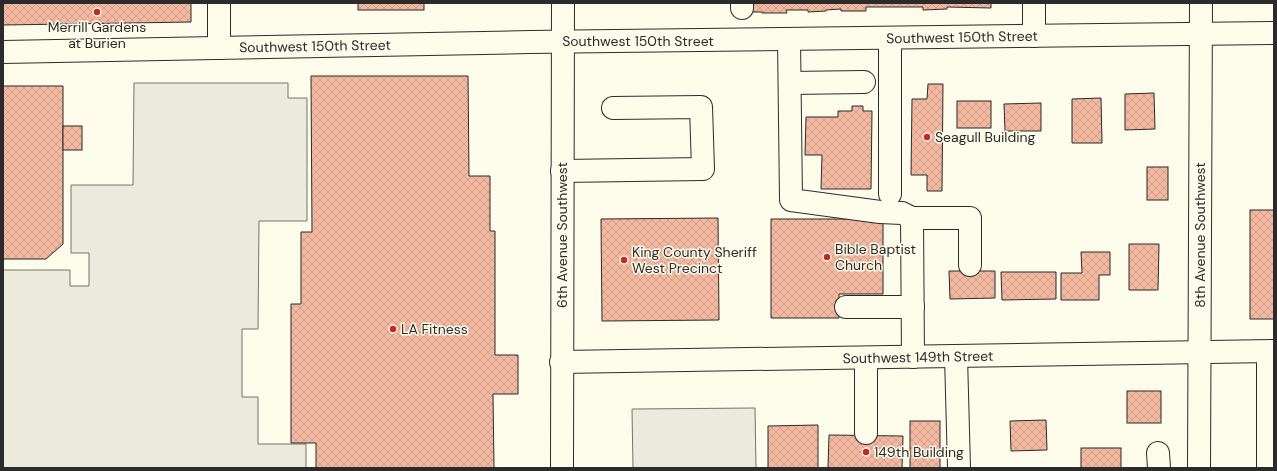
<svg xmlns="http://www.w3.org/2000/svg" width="1277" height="471" font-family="'DM Sans',sans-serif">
	<defs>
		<pattern id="building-cross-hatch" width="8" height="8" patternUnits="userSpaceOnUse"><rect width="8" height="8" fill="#f2b8a0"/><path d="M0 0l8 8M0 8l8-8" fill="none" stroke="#d09e8a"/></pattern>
	</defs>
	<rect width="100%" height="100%" fill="#fdfbea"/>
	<g fill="#eceadb" stroke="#74746e">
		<path d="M 134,83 L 288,83 L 288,98 L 307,98 L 307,221 L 259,221 L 258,329 L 242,329 L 242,397 L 258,397 L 258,444 L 306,444 L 306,468 L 3,468 L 3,270 L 70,270 L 70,286 L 89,286 L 89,253 L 71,253 L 71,185 L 133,185 Z"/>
		<path d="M 755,408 L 756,468 L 633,468 L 632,409 Z"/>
	</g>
	<g fill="url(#building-cross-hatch)" stroke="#2b2b2b">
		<path d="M 3,3 L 191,3 L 191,22 L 3,25 Z"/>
		<rect x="358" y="3" width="66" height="7"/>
		<path d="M 749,3 L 991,3 L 991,8 L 947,7 L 947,9 L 923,10 L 923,7 L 866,7 L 866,11 L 841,11 L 841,9 L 826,10 L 826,11 L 808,12 L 808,10 L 786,10 L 787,13 L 762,13 L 762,12 L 749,12 Z"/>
		<path d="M 311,76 L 468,76 L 469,176 L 490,176 L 490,231 L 495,231 L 495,355 L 518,355 L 518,394 L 493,394 L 494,468 L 316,468 L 316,443 L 291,443 L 291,304 L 301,304 L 301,232 L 312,232 Z"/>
		<path d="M 928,84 L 943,84 L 942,191 L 927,191 L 927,175 L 911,175 L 912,99 L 927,99 Z"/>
		<path d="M 3,86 L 63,86 L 63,244 L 46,259 L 3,259 Z"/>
		<path d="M 1154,93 L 1155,129 L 1125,130 L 1125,94 Z"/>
		<path d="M 1101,98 L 1102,143 L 1072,143 L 1072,99 Z"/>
		<rect x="957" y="101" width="34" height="27"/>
		<path d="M 1041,103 L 1041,131 L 1005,131 L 1004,104 Z"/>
		<path d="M 852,106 L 863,106 L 863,111 L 872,111 L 871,189 L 821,189 L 822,155 L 805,155 L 806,117 L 838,117 L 838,111 L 852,111 Z"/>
		<rect x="63" y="126" width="19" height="24"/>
		<rect x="1147" y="167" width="21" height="33"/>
		<rect x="1250" y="210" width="24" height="109"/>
		<path d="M 718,218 L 719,320 L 602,321 L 601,219 Z"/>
		<path d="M 771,219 L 883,219 L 883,294 L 839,294 L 839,318 L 771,318 Z"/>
		<path d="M 1129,244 L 1159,244 L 1158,290 L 1129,290 Z"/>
		<path d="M 1081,252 L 1110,252 L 1110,275 L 1099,275 L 1099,300 L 1061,300 L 1061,273 L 1082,273 Z"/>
		<path d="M 949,271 L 995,271 L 995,298 L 950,299 Z"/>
		<path d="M 1001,272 L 1056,272 L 1056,299 L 1002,300 Z"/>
		<rect x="1127" y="391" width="34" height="32"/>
		<path d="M 1046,420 L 1047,450 L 1011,451 L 1010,421 Z"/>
		<rect x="910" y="421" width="30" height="47"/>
		<path d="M 818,425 L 818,468 L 768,468 L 768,426 Z"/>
		<path d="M 829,435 L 903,436 L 902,468 L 828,468 Z"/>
		<rect x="1081" y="448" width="40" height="20"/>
	</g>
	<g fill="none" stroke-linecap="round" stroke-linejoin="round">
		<g stroke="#2b2b2b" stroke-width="24">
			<g id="minor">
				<path d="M 219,3 L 219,48"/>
				<path d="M 742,3 L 742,8"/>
				<path d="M 1034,3 L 1034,36"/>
				<path d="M 789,39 L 791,200 L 880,212 L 902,213 L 912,218"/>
				<path d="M 3,52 L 530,42 L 1274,33"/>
				<path d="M 790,83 L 864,82"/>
				<path d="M 562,171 L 703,169 L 701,107 L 613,108"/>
				<path d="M 890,194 L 890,38"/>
				<path d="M 846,307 L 913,307"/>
				<path d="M 956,356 L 959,468"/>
				<path d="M 913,357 L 912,218 L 970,218 L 970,265"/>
				<path d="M 866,358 L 866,433"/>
				<path d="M 561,362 L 1274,351"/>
				<path d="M 1158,453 L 1159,468"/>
				<path d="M 1268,466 L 1268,352"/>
				<path d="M 562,468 L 563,3"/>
				<path d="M 1199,468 L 1201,3"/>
			</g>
		</g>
		<use href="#minor" stroke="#fdfbea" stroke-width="22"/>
	</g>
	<g fill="#c62828" stroke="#fdfbea" stroke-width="1.5">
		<circle cx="97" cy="12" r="4"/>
		<circle cx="927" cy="137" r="4"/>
		<circle cx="827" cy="257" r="4"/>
		<circle cx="624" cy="260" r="4"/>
		<circle cx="393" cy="329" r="4"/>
		<circle cx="866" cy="452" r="4"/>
	</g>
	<g text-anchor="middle" stroke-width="3" stroke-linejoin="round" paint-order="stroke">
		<g font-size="14" fill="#2b2b2b" stroke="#fdfbea" text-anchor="start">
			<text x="97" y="32" text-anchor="middle">Merrill Gardens<tspan x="97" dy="16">at Burien</tspan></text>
			<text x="935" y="142">Seagull Building</text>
			<text x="835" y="254">Bible Baptist<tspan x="835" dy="16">Church</tspan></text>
			<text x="632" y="257">King County Sheriff<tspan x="632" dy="16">West Precinct</tspan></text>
			<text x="401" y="334">LA Fitness</text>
			<text x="874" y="457">149th Building</text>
		</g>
		<g font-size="14" fill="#2b2b2b" stroke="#fdfbea">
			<text transform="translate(962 37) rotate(-1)" y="5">Southwest 150th Street</text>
			<text x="638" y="46">Southwest 150th Street</text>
			<text transform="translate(315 46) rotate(-1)" y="5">Southwest 150th Street</text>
			<text transform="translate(562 235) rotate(-90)" y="5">6th Avenue Southwest</text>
			<text transform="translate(1200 235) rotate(-90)" y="5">8th Avenue Southwest</text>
			<text transform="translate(918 357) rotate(-1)" y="5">Southwest 149th Street</text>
		</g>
	</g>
	<rect width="1277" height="471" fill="none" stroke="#2b2b2b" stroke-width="8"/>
</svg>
